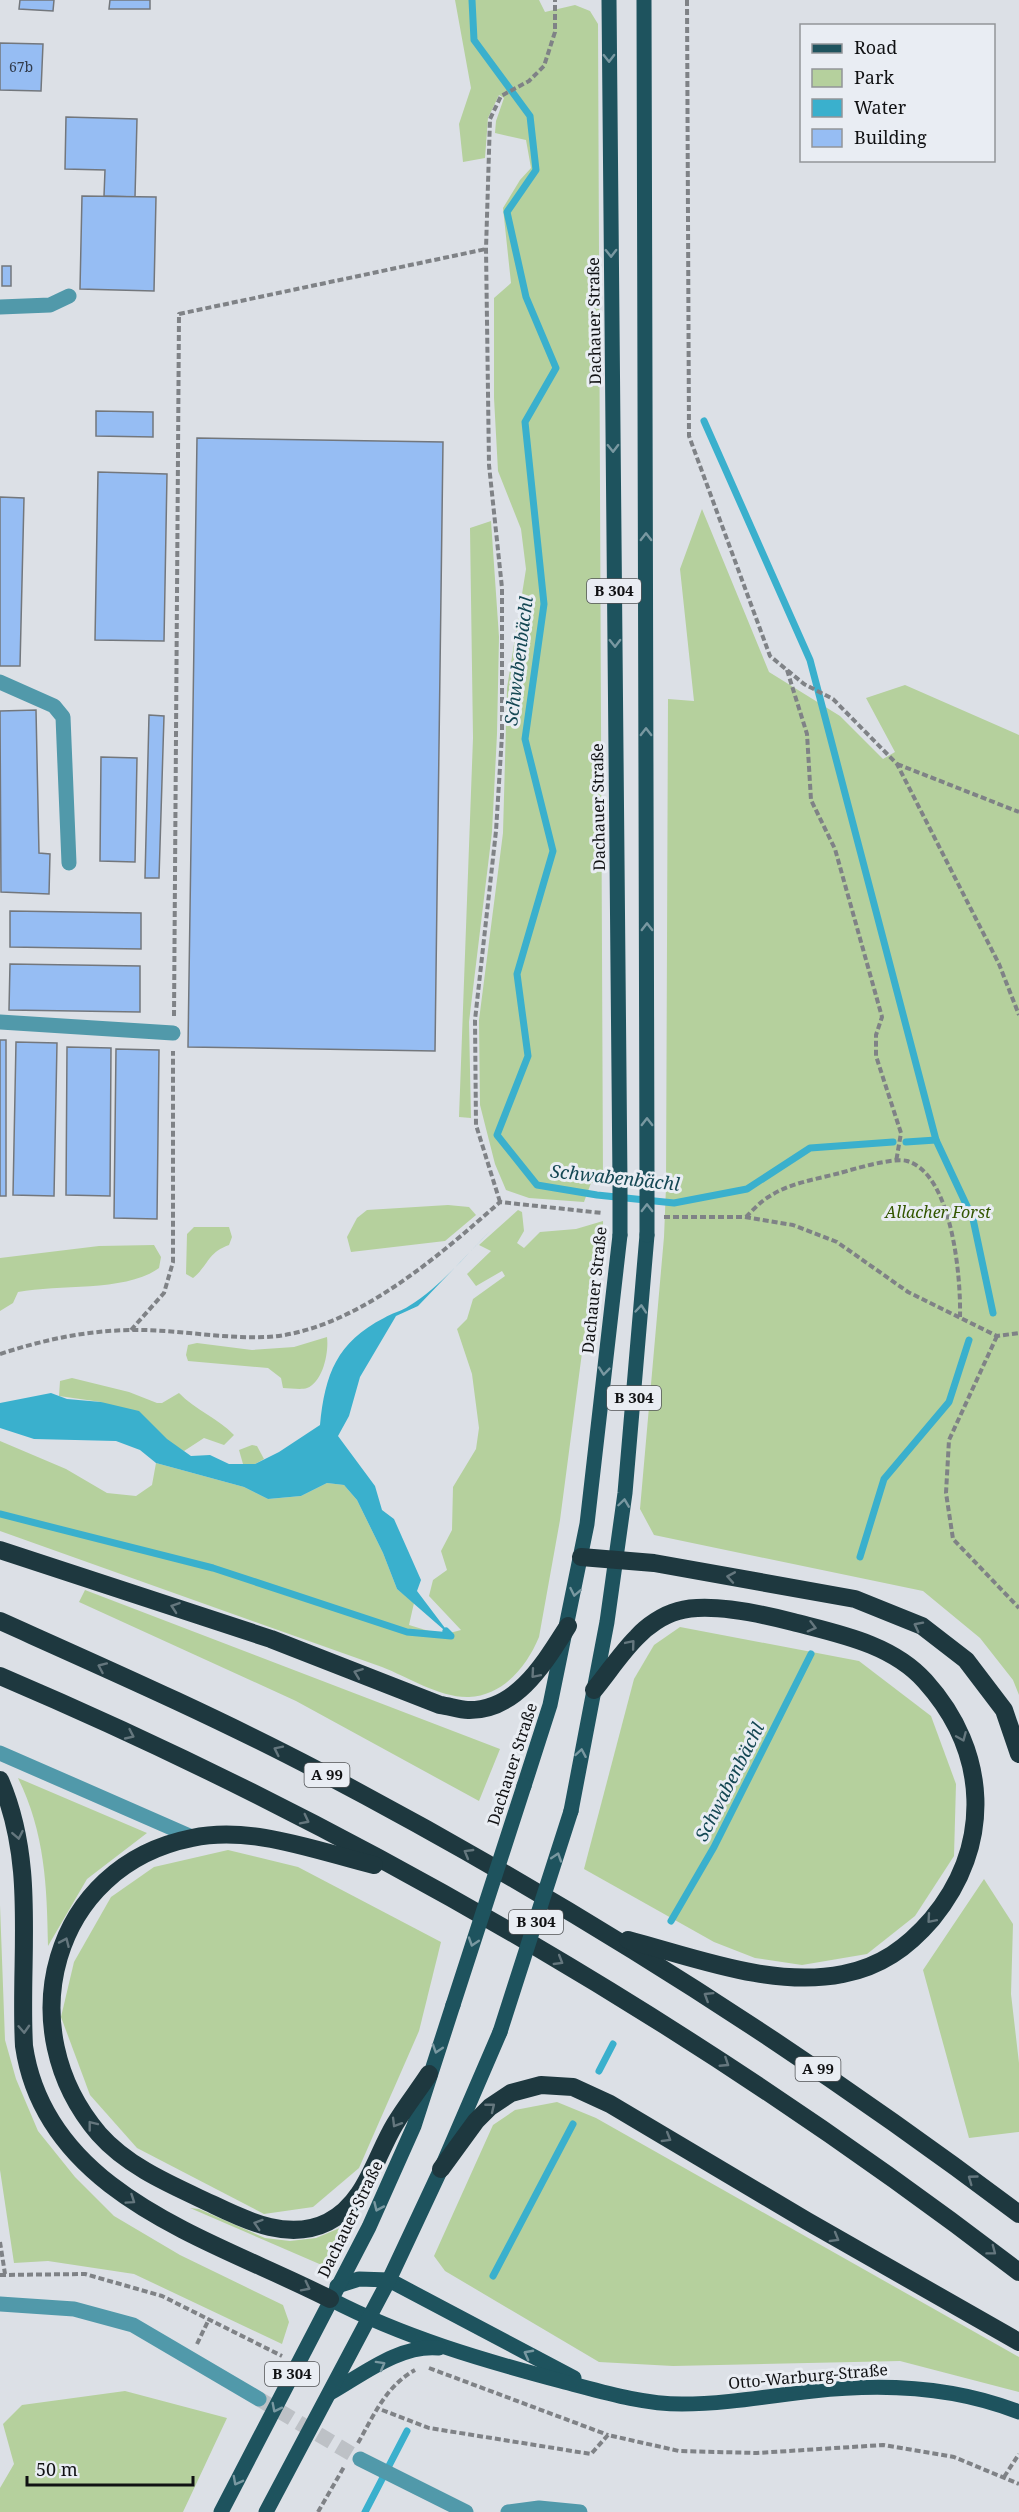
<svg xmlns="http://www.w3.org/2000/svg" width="1019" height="2512" font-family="'Noto Serif',serif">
	<rect width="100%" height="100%" fill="#dce0e6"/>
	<g fill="#b5d09d">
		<path d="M 455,0 L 539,0 L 545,12 L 575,5 L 590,11 L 598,24 L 603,1182 L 591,1183 L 584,1202 L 529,1198 L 506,1190 L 495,1164 L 480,1105 L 479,1020 L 503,833 L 507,688 L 526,569 L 521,529 L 498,471 L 494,398 L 494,298 L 511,283 L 503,208 L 520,180 L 531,168 L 526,140 L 495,133 L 496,121 L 504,98 L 499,95 L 488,118 L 485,158 L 463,162 L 459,124 L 471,88 Z"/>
		<path d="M 702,509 L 769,672 L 840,716 L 883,759 L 895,752 L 866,698 L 905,685 L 1019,735 L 1019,1695 L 1013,1680 L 980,1638 L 923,1591 L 654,1535 L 640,1509 L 664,1237 L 666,1187 L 668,699 L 694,701 L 680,569 Z"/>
		<path d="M 491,521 L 499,637 L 497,734 L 492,832 L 469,1022 L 471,1118 L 459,1117 L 473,738 L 470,528 Z"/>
		<path d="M 448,1205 L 469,1207 L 476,1215 L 445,1241 L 351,1252 L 347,1237 L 357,1218 L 367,1210 Z"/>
		<path d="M 518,1210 L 522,1212 L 524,1231 L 517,1243 L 524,1248 L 540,1232 L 576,1229 L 603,1221 L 603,1241 L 588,1307 L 560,1520 L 539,1637 C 527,1666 503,1696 469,1697 C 440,1698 408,1677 382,1667 L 0,1531 L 0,1441 L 66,1469 L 107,1493 L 136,1496 L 152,1485 L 156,1463 L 244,1487 L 268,1499 L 301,1496 L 327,1483 L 344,1485 L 357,1500 L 383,1553 L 397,1589 L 414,1603 L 409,1625 L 442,1635 L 461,1630 L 429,1596 L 433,1580 L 447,1570 L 441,1551 L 452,1530 L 453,1487 L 476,1449 L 479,1428 L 472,1374 L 457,1329 L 467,1319 L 473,1299 L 505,1276 L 502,1271 L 476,1286 L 467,1274 L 491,1251 L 479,1245 Z"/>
		<path d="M 194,1227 L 229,1227 L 232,1237 L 229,1245 C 207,1253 209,1265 193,1278 L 186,1274 L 187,1234 Z"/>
		<path d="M 154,1245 L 161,1257 L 159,1268 C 127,1292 60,1284 18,1292 L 13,1303 L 0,1311 L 0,1258 L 99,1246 Z"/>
		<path d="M 327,1337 C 329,1352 323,1382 307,1388 C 301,1390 290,1388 283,1388 L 281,1378 L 268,1368 L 188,1361 L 186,1355 L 188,1345 L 197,1343 L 252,1350 L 294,1347 Z"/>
		<path d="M 72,1378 L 129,1392 L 157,1403 L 162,1403 L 179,1393 C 195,1410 218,1418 234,1435 L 224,1445 L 204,1438 L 184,1451 L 101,1402 L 59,1396 L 60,1381 Z"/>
		<path d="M 252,1445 L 257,1446 L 264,1459 L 255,1464 L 243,1464 L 239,1450 Z"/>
		<path d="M 85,1590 L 500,1749 L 479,1801 L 296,1701 L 79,1602 Z"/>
		<path d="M 680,1627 L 859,1661 L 931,1716 L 956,1784 L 954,1856 L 915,1916 L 867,1954 L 802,1965 L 755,1958 L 714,1942 L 584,1869 L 634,1679 L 654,1645 Z"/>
		<path d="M 18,1778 L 147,1833 L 87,1879 L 48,1946 C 47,1886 45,1833 18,1778 Z"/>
		<path d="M 228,1850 L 298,1867 L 441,1942 L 419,2031 L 359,2168 L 313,2207 L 264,2214 L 137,2148 L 90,2095 L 61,2017 L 74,1962 L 111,1897 L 154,1867 Z"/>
		<path d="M 984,1879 L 1013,1924 L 1011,1994 L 1019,2063 L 1019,2132 L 969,2138 L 923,1970 Z"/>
		<path d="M 0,1905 L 5,2040 L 16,2079 L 38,2131 L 75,2177 L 114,2216 L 180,2255 L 283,2305 L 289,2322 L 282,2344 L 134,2274 L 48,2261 L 14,2263 L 0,2170 Z"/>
		<path d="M 557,2102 L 596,2118 L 1019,2357 L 1019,2392 L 900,2361 L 673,2366 L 599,2362 L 445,2271 L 434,2256 L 493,2125 L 515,2110 Z"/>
		<path d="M 190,2208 L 199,2209 L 265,2238 L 290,2241 L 316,2238 L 347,2225 L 351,2231 L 331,2269 Z"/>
		<path d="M 125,2391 L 227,2418 L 183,2512 L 0,2512 L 0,2488 L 14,2464 L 3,2424 L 22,2405 Z"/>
	</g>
	<path fill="#3ab0cd" d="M 490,1231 L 418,1306 L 396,1316 L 360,1377 L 349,1416 L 338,1436 L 375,1486 L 382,1510 L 394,1519 L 421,1580 L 417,1591 L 451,1636 L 397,1589 L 383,1553 L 357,1500 L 344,1485 L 327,1483 L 301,1496 L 268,1499 L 244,1487 L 156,1463 L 140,1450 L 116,1441 L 34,1439 L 0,1428 L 0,1403 L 51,1393 L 67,1399 L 101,1402 L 139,1411 L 167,1439 L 191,1456 L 210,1455 L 229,1464 L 255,1464 L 279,1452 L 320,1425 C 325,1374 337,1342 384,1318 C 392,1313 402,1311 409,1306 C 440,1287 465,1256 490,1231 Z"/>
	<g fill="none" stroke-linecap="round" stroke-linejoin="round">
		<g stroke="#3ab0cd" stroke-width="7">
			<path d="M 472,0 L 474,40 L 530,116 L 536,170 L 507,212 L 526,297 L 556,368 L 525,422 L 544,604 L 525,739 L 553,851 L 517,974 L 528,1056 L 497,1135 L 537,1185 L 597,1195 L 674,1203 L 747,1189 L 810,1148 L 893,1142"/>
			<path d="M 704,421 L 810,660 L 936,1140"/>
			<path d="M 906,1142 L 936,1140 L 973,1219 L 993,1313"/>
			<path d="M 0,1514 L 213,1568 L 407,1632 L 451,1636 L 446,1631"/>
			<path d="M 860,1557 L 884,1479 L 949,1402 L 969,1340"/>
			<path d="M 671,1921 L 714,1847 L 811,1654"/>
			<path d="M 599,2071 L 613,2044"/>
			<path d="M 493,2276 L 573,2124"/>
			<path d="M 365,2512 L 407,2431"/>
		</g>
	</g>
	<g fill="#96bdf3" stroke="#73777c" stroke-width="1.5">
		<path d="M 20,0 L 54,0 L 53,11 L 19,9 Z"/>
		<path d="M 110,0 L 150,0 L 150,9 L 109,9 Z"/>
		<path d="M 0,43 L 43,44 L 41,91 L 0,90 Z"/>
		<path d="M 66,117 L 137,119 L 135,197 L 104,196 L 105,170 L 65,169 Z"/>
		<path d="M 82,196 L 156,197 L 154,291 L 80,289 Z"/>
		<rect x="2" y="266" width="9" height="20"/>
		<path d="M 96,411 L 153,412 L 153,437 L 96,436 Z"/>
		<path d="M 197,438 L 443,442 L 435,1051 L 188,1047 Z"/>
		<path d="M 98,472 L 167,474 L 164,641 L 95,640 Z"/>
		<path d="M 0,497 L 24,498 L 20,666 L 0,666 Z"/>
		<path d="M 36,710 L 39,853 L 50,854 L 49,894 L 1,892 L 0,711 Z"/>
		<path d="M 149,715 L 164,716 L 159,878 L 145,878 Z"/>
		<path d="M 101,757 L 137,758 L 135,862 L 100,861 Z"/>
		<path d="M 10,911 L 141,913 L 141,949 L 10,947 Z"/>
		<path d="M 10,964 L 140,966 L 140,1012 L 9,1010 Z"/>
		<rect x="0" y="1040" width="6" height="156"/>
		<path d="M 16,1042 L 57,1043 L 54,1196 L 13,1195 Z"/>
		<path d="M 67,1047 L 111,1048 L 110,1196 L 66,1195 Z"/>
		<path d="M 116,1049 L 159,1050 L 157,1219 L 114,1218 Z"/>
	</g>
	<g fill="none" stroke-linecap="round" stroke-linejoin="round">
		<path stroke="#bdc1c6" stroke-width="15" stroke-dasharray="15 8" stroke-linecap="butt" d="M 259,2399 L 360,2459"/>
		<g stroke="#7f8286" stroke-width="4" stroke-dasharray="6 3" stroke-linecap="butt">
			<path d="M 687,0 L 689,436 L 770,656 L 804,684 L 833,699 L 897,764 L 999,964 L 1019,1015"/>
			<path d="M 787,670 L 807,734 L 811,800 L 835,849 L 882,1017 L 876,1035 L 876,1056 L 901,1133 L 896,1162"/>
			<path d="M 897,764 L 1019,812"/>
			<path d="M 174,1016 L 179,314 L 486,249"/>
			<path d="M 500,1202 L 476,1125 L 475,1020 L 496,831 L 502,735 L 502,588 L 489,465 L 486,249 L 490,119 L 501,96 L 529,81 L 544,66 L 555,32 L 555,0"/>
			<path d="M 664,1217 L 745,1217 L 793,1225 L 837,1242 L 908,1292 L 997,1336 L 1019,1333"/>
			<path d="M 746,1217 C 753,1210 761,1201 770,1196 C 790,1183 817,1179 840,1173 C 854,1169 894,1157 907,1161 C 952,1174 961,1276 960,1317"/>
			<path d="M 131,1330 L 164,1293 L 173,1262 L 173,1051"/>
			<path d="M 997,1336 L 949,1440 L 946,1493 L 953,1539 L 1019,1608"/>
			<path d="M 0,1354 C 43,1340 84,1331 130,1330 C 175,1329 221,1339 267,1337 C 352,1332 439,1256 500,1202 L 602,1213"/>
			<path d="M 0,2242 L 5,2274"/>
			<path d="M 0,2275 L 85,2274 L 162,2296 L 282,2356"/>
			<path d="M 197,2344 L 209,2319"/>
			<path d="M 429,2368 L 608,2435"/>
			<path d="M 382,2410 L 429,2428 L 591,2454 L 608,2435 L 679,2451 L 757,2453 L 883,2445 L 954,2457 L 1019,2484"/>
			<path d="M 358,2443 C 374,2415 386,2386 415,2370"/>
			<path d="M 1004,2477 L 1019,2454"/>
			<path d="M 318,2512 L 344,2467"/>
		</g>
		<g stroke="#5199aa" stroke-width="15">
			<path d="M 0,307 L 50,305 L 69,296"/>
			<path d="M 0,682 L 54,706 L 63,717 L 69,863"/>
			<path d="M 0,1022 L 173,1033"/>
			<path d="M 0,1753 L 192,1837"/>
			<path d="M 0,2304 L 74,2309 L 133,2325 L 259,2399"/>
			<path d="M 360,2459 L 466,2512"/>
			<path d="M 508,2512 L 539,2508 L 580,2512"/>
		</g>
		<g stroke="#1e535e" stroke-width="15">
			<path d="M 609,0 L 620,1182"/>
			<path d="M 644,0 L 647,1180"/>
			<path d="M 524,1786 L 550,1705 L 587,1524 L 620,1235"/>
			<path d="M 571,1811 L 607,1622 L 625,1493 L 647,1235"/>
			<path d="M 337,2286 L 359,2279 L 389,2280 L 574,2378"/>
			<path d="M 330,2299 C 403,2337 482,2360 561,2381 C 600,2391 641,2404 682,2404 C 726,2404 769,2396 813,2391 C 883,2383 953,2386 1019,2412"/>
			<path d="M 330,2393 C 362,2375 400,2344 439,2348"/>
			<path d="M 221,2512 L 369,2227 L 414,2126 L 453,2005"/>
			<path d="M 266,2512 L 389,2280 L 441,2169 L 500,2032"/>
		</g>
		<g stroke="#1e383f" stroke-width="18">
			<path d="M 0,1550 L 271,1639 L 440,1705 C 449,1706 459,1710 468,1710 C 517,1711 545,1662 568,1626"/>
			<path d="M 581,1557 L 654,1563 L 855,1599 L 922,1626 L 966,1660 L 1004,1710 L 1019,1754"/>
			<path d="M 0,1621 C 107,1669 214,1716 317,1770 C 563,1899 797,2047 1019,2214"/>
			<path d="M 0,1676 C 362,1830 707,2033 1019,2272"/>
			<path d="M 594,1690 C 608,1673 621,1653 637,1637 C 647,1626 663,1615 678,1611 C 709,1602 762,1614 793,1622 C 839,1634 892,1644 925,1681 C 989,1752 993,1845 932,1919 C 907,1948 880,1967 843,1974 C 773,1988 696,1958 628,1940"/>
			<path d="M 0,1780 C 37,1865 19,1956 24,2046 C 46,2196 215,2240 330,2299"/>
			<path d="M 374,1865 C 317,1851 251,1825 192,1838 C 51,1866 9,2029 99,2134 C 129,2168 174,2186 214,2205 C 249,2222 290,2241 328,2222 C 366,2203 375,2157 395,2124 C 405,2107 418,2091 429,2074"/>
			<path d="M 441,2169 L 476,2121 L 490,2107 L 511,2093 L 541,2085 L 573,2087 L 610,2104 L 807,2221 L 1019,2342"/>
		</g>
		<g stroke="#1e535e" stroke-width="15">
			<path d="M 620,1235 L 620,1182"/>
			<path d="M 647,1235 L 647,1180"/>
			<path d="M 453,2005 L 524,1786"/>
			<path d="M 500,2032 L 571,1811"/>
		</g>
	</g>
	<defs><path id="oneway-chevron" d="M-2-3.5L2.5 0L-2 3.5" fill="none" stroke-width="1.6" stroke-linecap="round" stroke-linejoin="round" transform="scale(1.5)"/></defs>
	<g stroke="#7998a1">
		<use href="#oneway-chevron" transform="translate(609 58) rotate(89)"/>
		<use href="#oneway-chevron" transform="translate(611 253) rotate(89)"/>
		<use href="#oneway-chevron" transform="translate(613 448) rotate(89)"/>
		<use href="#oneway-chevron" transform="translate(646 537) rotate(-90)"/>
		<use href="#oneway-chevron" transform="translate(615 643) rotate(89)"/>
		<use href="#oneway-chevron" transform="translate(646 732) rotate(-90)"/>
		<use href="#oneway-chevron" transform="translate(647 927) rotate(-90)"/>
		<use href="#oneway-chevron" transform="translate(647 1122) rotate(-90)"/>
		<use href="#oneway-chevron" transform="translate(647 1208) rotate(-90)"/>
		<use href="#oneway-chevron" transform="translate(641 1309) rotate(-85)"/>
		<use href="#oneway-chevron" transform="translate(604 1371) rotate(96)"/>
		<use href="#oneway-chevron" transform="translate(624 1503) rotate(-82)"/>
		<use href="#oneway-chevron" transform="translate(575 1592) rotate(101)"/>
		<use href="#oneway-chevron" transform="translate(581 1753) rotate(-80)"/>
		<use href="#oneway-chevron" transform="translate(557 1857) rotate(-72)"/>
		<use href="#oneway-chevron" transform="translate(473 1942) rotate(108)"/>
		<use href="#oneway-chevron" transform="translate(437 2049) rotate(108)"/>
		<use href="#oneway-chevron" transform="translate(378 2207) rotate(114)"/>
		<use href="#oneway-chevron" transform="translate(528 2354) rotate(-152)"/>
		<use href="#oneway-chevron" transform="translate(381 2365) rotate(-29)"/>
		<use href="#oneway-chevron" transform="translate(276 2408) rotate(117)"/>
		<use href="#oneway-chevron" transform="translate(237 2481) rotate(118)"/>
	</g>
	<g stroke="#65777e">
		<use href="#oneway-chevron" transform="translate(731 1577) rotate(-170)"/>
		<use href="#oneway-chevron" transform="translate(175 1607) rotate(-161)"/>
		<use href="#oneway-chevron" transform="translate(918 1626) rotate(-153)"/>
		<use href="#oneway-chevron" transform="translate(812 1627) rotate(15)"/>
		<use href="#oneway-chevron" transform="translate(631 1644) rotate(-50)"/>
		<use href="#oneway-chevron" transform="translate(102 1667) rotate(-156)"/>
		<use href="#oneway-chevron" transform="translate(358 1673) rotate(-159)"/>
		<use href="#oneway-chevron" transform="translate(535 1674) rotate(131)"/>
		<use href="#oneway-chevron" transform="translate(130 1735) rotate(25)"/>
		<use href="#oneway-chevron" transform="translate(962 1737) rotate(67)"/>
		<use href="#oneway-chevron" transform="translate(278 1750) rotate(-154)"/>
		<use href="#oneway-chevron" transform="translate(305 1820) rotate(27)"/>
		<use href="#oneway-chevron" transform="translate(18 1835) rotate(79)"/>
		<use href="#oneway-chevron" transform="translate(468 1853) rotate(-150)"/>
		<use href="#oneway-chevron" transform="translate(931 1919) rotate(131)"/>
		<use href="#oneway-chevron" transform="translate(65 1942) rotate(-66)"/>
		<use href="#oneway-chevron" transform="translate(559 1961) rotate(31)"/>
		<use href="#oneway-chevron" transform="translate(708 1996) rotate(-148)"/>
		<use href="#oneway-chevron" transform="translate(24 2029) rotate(87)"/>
		<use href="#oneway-chevron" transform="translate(725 2063) rotate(33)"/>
		<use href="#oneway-chevron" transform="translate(491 2107) rotate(-39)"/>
		<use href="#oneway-chevron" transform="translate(396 2123) rotate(121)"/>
		<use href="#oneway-chevron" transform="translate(92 2125) rotate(-128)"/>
		<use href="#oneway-chevron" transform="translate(667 2138) rotate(31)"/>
		<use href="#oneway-chevron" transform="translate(972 2179) rotate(-144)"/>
		<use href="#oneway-chevron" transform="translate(131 2200) rotate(34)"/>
		<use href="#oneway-chevron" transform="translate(258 2224) rotate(-162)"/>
		<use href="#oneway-chevron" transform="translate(835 2238) rotate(30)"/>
		<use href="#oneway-chevron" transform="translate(992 2251) rotate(37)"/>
		<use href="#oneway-chevron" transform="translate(306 2287) rotate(27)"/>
	</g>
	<g text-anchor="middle" stroke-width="6" stroke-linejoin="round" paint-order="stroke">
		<g font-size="14" fill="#323c4b">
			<text x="21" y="72">67b</text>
		</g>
		<g fill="#e9edf3" stroke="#515356" stroke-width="1.5">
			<rect x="587" y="579" width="54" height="24" rx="4.5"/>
			<rect x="607" y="1386" width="54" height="24" rx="4.5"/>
			<rect x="304.5" y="1763" width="45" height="24" rx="4.5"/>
			<rect x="509" y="1910" width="54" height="24" rx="4.5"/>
			<rect x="795.5" y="2057" width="45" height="24" rx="4.5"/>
			<rect x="265" y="2362" width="54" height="24" rx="4.5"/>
		</g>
		<g font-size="15" font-weight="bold" fill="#101113">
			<text x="614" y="596">B 304</text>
			<text x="634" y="1403">B 304</text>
			<text x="327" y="1780">A 99</text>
			<text x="536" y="1927">B 304</text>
			<text x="818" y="2074">A 99</text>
			<text x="292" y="2379">B 304</text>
		</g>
		<g font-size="16" fill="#101113" stroke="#e9edf3">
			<text transform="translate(594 321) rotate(-91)" y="6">Dachauer Straße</text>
			<text transform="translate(598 807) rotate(-91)" y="6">Dachauer Straße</text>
			<text transform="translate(594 1290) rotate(-84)" y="6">Dachauer Straße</text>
			<text transform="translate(512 1764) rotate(-72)" y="6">Dachauer Straße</text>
			<text transform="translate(350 2219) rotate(-64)" y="6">Dachauer Straße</text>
			<text transform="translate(808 2376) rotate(-5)" y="6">Otto-Warburg-Straße</text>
		</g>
		<g font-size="16" font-style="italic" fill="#335600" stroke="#e9edf3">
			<text x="938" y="1218">Allacher Forst</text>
		</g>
		<g font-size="18" font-style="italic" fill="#144753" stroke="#e9edf3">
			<text transform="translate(519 661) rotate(-83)" y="6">Schwabenbächl</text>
			<text transform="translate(615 1178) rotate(6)" y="6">Schwabenbächl</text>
			<text transform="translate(730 1782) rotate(-63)" y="6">Schwabenbächl</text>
		</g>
	</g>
	<rect x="800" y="24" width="195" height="138" fill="#e9edf3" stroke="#929599" stroke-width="1.5"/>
	<rect x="812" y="44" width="30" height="9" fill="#1e535e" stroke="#929599" stroke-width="1.5"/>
	<text x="854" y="54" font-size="18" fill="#101113">Road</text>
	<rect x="812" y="69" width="30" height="18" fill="#b5d09d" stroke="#929599" stroke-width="1.5"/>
	<text x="854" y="84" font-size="18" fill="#101113">Park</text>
	<rect x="812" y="99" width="30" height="18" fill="#3ab0cd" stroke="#929599" stroke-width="1.5"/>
	<text x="854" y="114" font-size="18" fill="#101113">Water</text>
	<rect x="812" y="129" width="30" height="18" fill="#96bdf3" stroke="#929599" stroke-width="1.5"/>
	<text x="854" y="144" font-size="18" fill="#101113">Building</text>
	<path d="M27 2476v9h166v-9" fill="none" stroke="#101113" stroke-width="3"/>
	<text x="36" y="2476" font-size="18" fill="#101113" stroke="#e9edf3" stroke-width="4.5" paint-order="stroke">50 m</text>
</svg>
